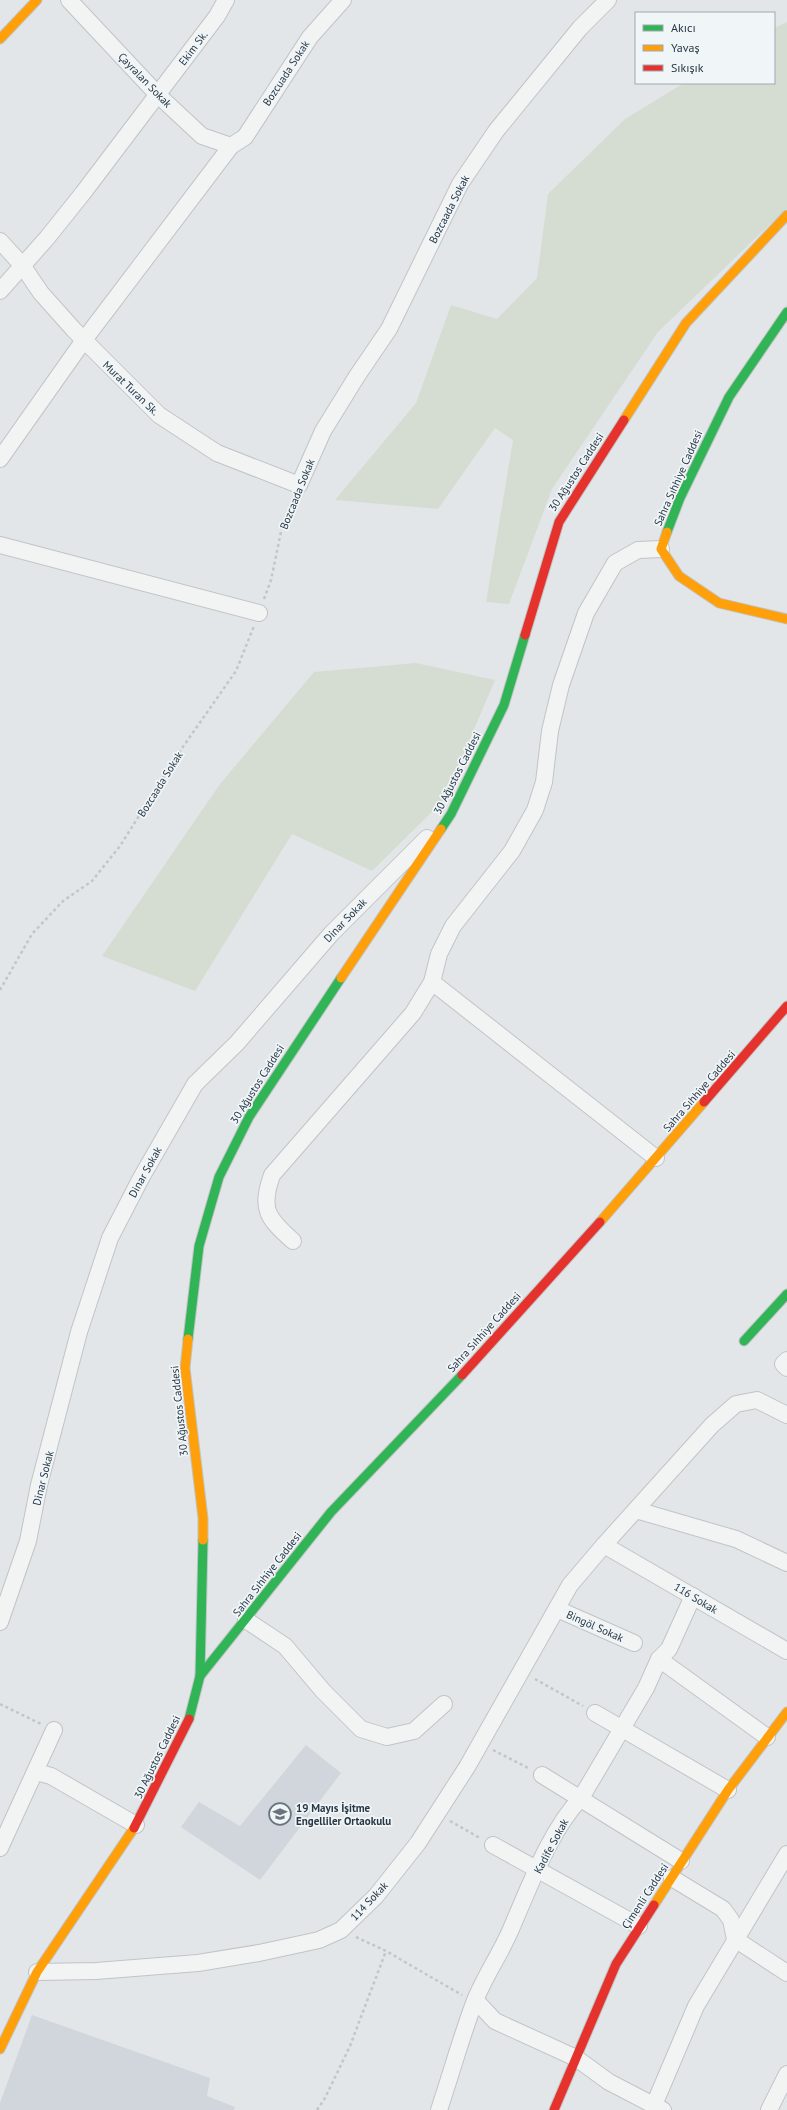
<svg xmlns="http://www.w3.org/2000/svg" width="787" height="2110" font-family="'PT Sans',sans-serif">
	<rect width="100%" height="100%" fill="#e3e6e8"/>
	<g fill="#d0d6dc">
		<path d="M 306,1745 L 341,1773 L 260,1880 L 181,1827 L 199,1802 L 240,1826 Z"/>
		<path d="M 32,2015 L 210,2078 L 207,2096 L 235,2107 L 234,2110 L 0,2110 L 0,2103 Z"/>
	</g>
	<g fill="#d5ddd2">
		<path d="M 787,22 L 787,208 L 658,332 L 552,489 L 509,604 L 486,602 L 513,440 L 495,428 L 438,509 L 335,500 L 416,403 L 451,305 L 497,319 L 537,278 L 548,194 L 625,119 L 684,83 L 774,83 L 774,28 Z"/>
		<path d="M 416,663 L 495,680 L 444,800 L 372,871 L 292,834 L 195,991 L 102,956 L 220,784 L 314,672 Z"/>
	</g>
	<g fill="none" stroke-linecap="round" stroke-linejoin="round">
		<g stroke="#c1c4c6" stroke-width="18">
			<g id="street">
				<path d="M 69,0 L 158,95 L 202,136 L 231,146"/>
				<path d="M 0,241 L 22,265 L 41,293 L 74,330 L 159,415 L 217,453 L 299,485 L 323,431 L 357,376 L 389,329 L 460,184 L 496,131 L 580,28 L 608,0"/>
				<path d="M 0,291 L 47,238 L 83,193 L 217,16 L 226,0"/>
				<path d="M 0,459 L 84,340 L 231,146 L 245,137 L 310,37 L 343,0"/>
				<path d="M 0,545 L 259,613"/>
				<path d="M 656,1158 L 432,982 L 439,954 L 453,926 L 512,851 L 535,810 L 544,782 L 550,731 L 561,685 L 586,613 L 615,563 L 638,550 L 661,549"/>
				<path d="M 293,1241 C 267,1218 260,1209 272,1175 L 413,1013 L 432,982"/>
				<path d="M 787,1360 L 783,1364 L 787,1368"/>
				<path d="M 636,1510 L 736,1539 L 787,1563"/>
				<path d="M 604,1545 L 787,1651"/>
				<path d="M 557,1609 L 634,1643"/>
				<path d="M 246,1620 L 285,1646 L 323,1691 L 361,1729 L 387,1737 L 414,1731 L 444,1704"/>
				<path d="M 0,1622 L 28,1541 L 39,1485 L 79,1332 L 110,1238 L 141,1178 L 195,1084 L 237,1043 L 331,934 L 427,838"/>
				<path d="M 659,1659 L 767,1737"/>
				<path d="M 595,1713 L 728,1790"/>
				<path d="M 36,1772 L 51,1776 L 136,1825"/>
				<path d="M 542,1775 L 681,1861"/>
				<path d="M 493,1845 L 639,1926"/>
				<path d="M 0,1848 L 54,1730"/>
				<path d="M 672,1878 L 723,1909 L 731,1920 L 735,1939 L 787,1973"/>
				<path d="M 37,1972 L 96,1971 L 198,1963 L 259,1953 L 319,1940 L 341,1930 L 376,1896 L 418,1843 L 467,1767 L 570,1585 L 604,1545 L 712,1425 L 736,1404 L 757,1400 L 787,1415"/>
				<path d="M 475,2002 L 479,2004 L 495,2021 L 576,2058 L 609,2082 L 663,2110"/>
				<path d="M 654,2105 L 696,2006 L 787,1854"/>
				<path d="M 439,2110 C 451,2074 461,2038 474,2003 C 484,1977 500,1955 511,1929 C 529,1888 550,1830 581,1798 L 646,1688 L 659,1659 L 669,1649 L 693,1596"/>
				<path d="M 769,2110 L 787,2074"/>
			</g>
		</g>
		<g stroke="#c1c4c6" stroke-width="11">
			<g id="fast">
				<path d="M 667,532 L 680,498 L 729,397 L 787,312"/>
				<path d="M 441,829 L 451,814 L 504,705 L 525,635"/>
				<path d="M 188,1339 L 199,1246 L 219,1177 L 249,1117 L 341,978"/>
				<path d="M 744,1341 L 787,1294"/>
				<path d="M 200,1676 L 331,1512 L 462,1375"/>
				<path d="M 189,1719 L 200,1676 L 203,1540"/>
			</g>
		</g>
		<g stroke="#c1c4c6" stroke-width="11">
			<g id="slow">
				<path d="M 0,39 L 37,0"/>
				<path d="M 624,420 L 686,323 L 787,215"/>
				<path d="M 667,532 L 661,549 L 679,576 L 719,603 L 787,619"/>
				<path d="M 341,978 L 441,829"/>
				<path d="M 600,1222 L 704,1102"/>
				<path d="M 188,1339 L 185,1368 L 203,1518 L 203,1540"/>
				<path d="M 654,1905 L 728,1790 L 787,1712"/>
				<path d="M 0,2049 L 37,1972 L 134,1828"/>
			</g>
		</g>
		<g stroke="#c1c4c6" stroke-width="11">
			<g id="jam">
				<path d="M 525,635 L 559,522 L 624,420"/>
				<path d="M 704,1102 L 787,1006"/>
				<path d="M 462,1375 L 600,1222"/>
				<path d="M 134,1828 L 189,1719"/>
				<path d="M 554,2110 L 616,1964 L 654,1905"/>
			</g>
		</g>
		<g stroke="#c1c6c8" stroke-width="2.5" stroke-dasharray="3 3" stroke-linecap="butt">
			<path d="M 264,599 L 271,580 L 282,527 L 293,499"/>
			<path d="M 0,990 L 32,934 L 63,901 L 92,881 L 120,846 L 180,751 L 236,671 L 254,626"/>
			<path d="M 535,1679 L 583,1706"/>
			<path d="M 0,1704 L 41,1724"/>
			<path d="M 493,1750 L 530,1769"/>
			<path d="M 450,1821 L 480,1838"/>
			<path d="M 356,1937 L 386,1951 L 462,1995"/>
			<path d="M 317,2110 L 325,2098 L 350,2046 L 386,1951"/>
		</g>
		<use href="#street" stroke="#f2f4f4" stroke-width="16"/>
		<use href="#fast" stroke="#30b455" stroke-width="9"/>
		<use href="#slow" stroke="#ff9f0a" stroke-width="9"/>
		<use href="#jam" stroke="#e5322d" stroke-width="9"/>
	</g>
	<defs>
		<g id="school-ring" transform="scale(1.15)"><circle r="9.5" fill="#f0f5f8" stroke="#69747d" stroke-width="1.5"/><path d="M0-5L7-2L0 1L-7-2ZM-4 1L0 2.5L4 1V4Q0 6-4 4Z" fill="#69747d"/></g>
	</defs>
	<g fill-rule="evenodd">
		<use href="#school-ring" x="280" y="1814"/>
	</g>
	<g text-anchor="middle" stroke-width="3.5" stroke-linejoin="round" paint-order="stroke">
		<g font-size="11" fill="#273744" stroke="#f0f5f8">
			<text transform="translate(193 48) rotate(-53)" y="4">Ekim Sk.</text>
			<text transform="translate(286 73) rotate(-57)" y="4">Bozcuada Sokak</text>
			<text transform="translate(145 80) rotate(46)" y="4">Çayralan Sokak</text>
			<text transform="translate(449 209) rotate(-63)" y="4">Bozcaada Sokak</text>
			<text transform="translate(131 388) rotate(44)" y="4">Murat Turan Sk.</text>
			<text transform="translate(576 472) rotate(-57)" y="4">30 Ağustos Caddesi</text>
			<text transform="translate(678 478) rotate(-66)" y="4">Sahra Sıhhiye Caddesi</text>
			<text transform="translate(297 494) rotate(-68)" y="4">Bozcaada Sokak</text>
			<text transform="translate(457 773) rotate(-63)" y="4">30 Ağustos Caddesi</text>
			<text transform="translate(160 784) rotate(-58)" y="4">Bozcaada Sokak</text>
			<text transform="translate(345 920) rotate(-46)" y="4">Dinar Sokak</text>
			<text transform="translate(257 1084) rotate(-58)" y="4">30 Ağustos Caddesi</text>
			<text transform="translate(699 1091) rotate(-49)" y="4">Sahra Sıhhiye Caddesi</text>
			<text transform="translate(145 1172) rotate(-61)" y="4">Dinar Sokak</text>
			<text transform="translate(484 1332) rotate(-48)" y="4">Sahra Sıhhiye Caddesi</text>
			<text transform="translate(179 1411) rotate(-96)" y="4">30 Ağustos Caddesi</text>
			<text transform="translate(43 1478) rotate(-76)" y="4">Dinar Sokak</text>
			<text transform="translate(267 1574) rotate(-52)" y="4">Sahra Sıhhiye Caddesi</text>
			<text transform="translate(696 1598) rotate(31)" y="4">116 Sokak</text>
			<text transform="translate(595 1626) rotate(24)" y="4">Bingöl Sokak</text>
			<text transform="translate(157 1757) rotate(-64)" y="4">30 Ağustos Caddesi</text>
			<text transform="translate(551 1846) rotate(-62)" y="4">Kadife Sokak</text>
			<text transform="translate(645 1896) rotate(-57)" y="4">Çimenli Caddesi</text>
			<text transform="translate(369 1901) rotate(-47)" y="4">114 Sokak</text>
		</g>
		<g font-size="11" font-weight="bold" fill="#273744" stroke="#f0f5f8" text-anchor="start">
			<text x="296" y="1812">19 Mayıs İşitme<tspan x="296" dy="13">Engelliler Ortaokulu</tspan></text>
		</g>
	</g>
	<rect x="635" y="12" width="140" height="72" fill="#f0f5f8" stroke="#a0a9b0"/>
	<rect x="643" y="25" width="20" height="6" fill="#30b455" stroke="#a0a9b0"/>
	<text x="671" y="32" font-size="12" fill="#273744">Akıcı</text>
	<rect x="643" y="45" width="20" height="6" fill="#ff9f0a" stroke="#a0a9b0"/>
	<text x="671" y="52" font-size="12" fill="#273744">Yavaş</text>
	<rect x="643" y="65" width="20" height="6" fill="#e5322d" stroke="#a0a9b0"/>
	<text x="671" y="72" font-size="12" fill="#273744">Sıkışık</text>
</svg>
